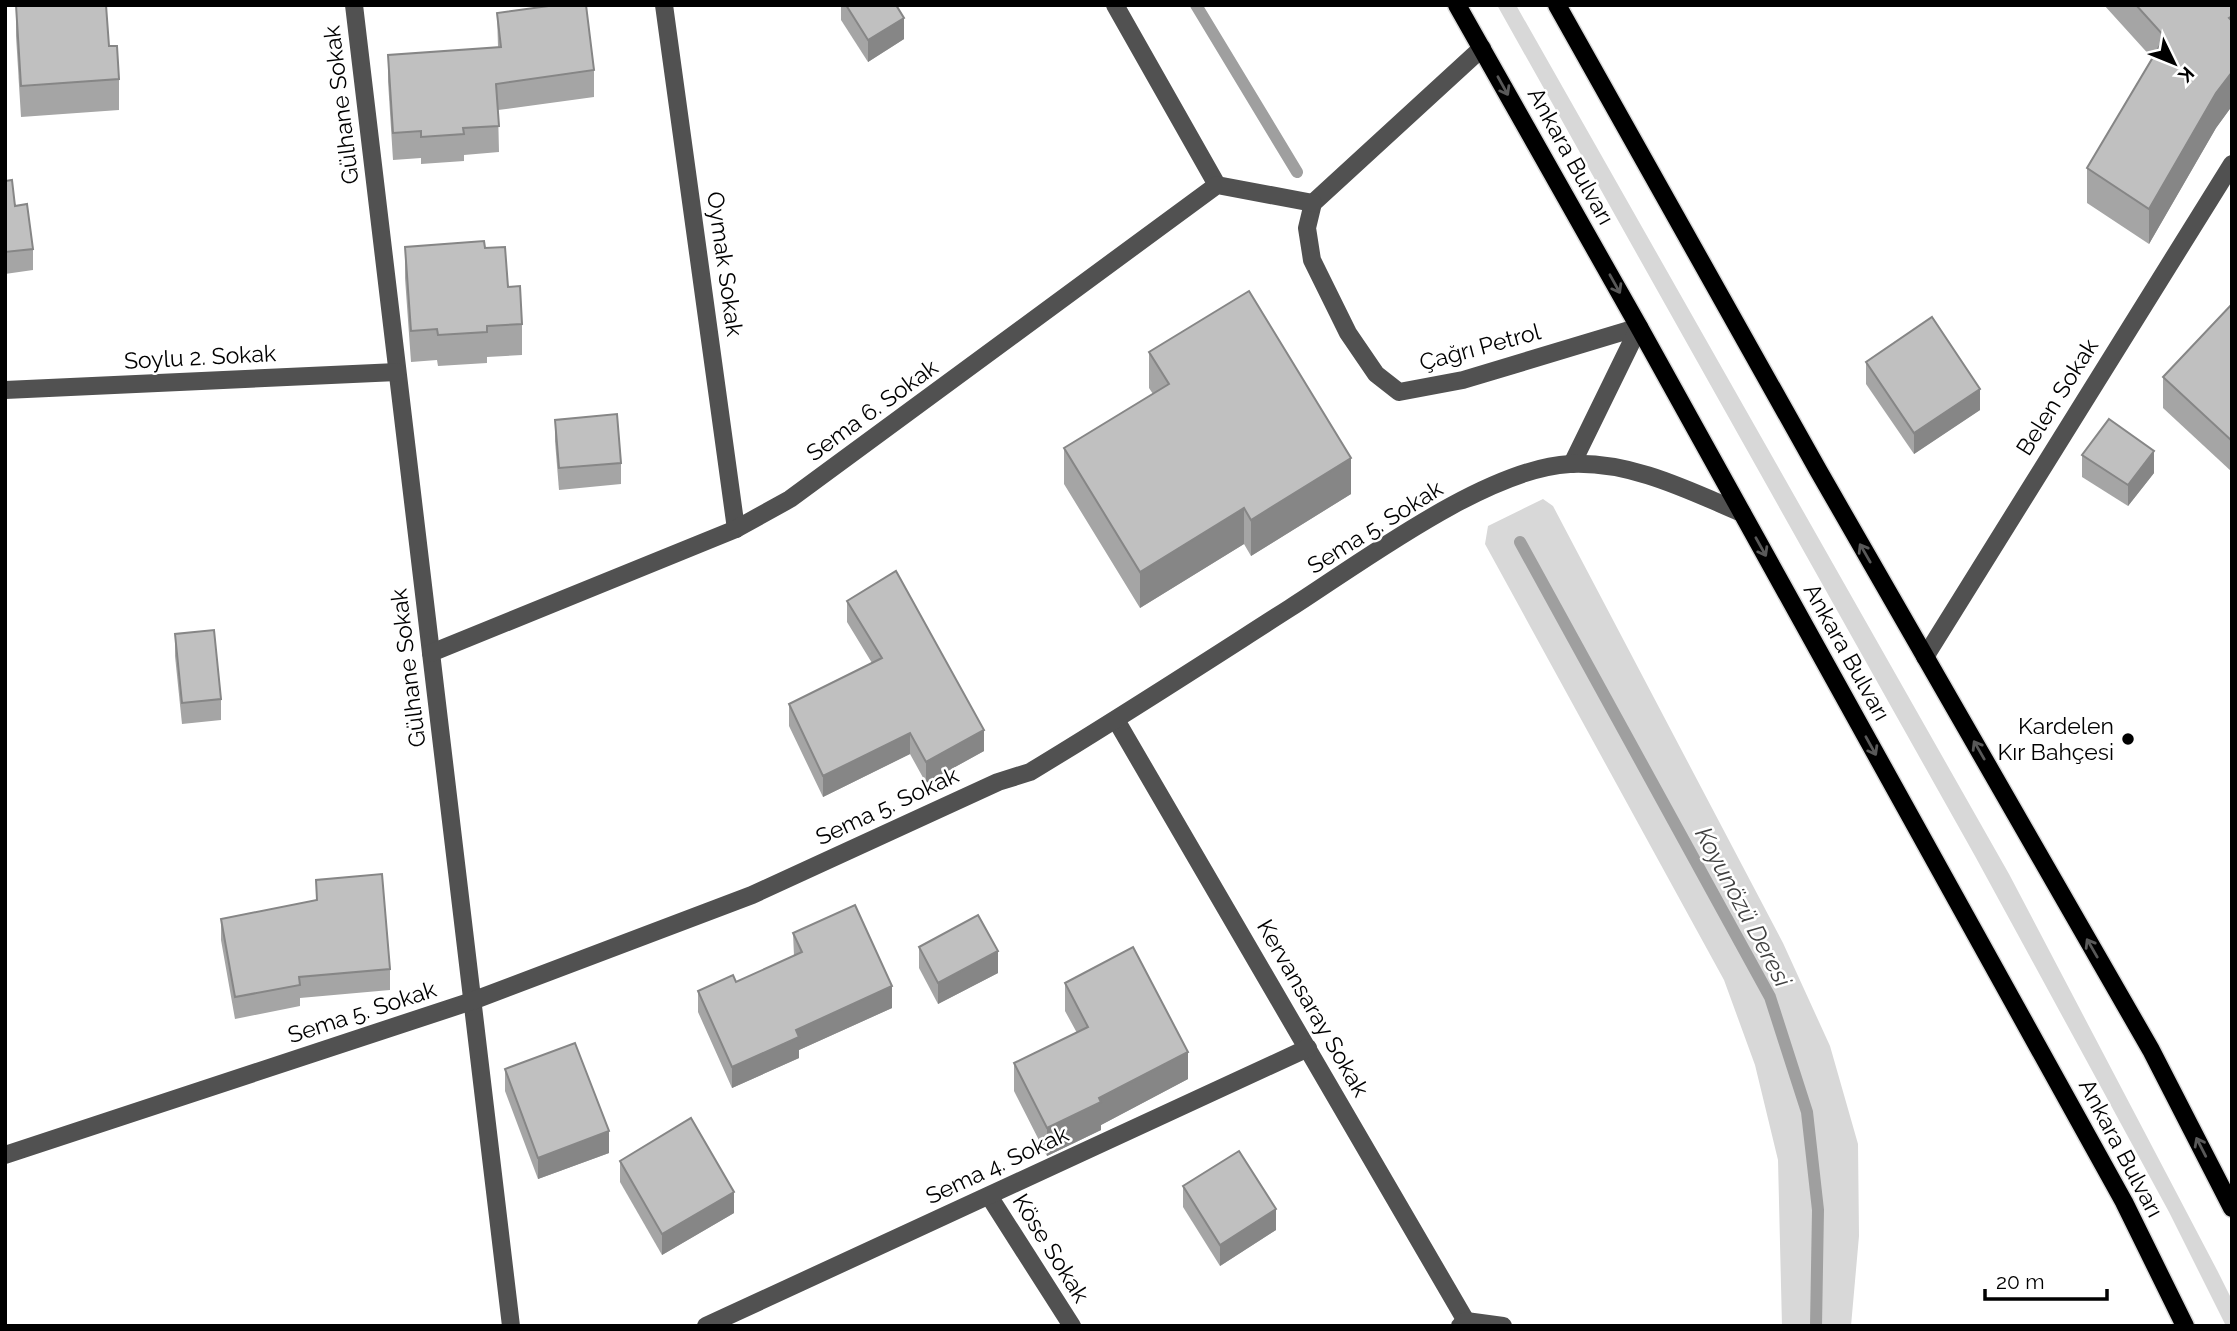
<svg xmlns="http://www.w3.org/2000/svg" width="2237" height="1331" font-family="Raleway,sans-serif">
	<rect width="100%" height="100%" fill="#fff"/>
	<g fill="#d8d8d8">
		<path d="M 1497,5 L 1516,5 L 2009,874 L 2217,1270 L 2232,1300 L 2232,1326 L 2226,1326 L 2169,1212 L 1975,856 Z"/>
		<path d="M 1543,499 L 1553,506 L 1783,943 L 1830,1046 L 1858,1144 L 1859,1236 L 1851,1326 L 1782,1326 L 1778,1160 L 1755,1065 L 1724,980 L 1485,544 L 1488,526 Z"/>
	</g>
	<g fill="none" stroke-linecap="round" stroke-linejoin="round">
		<g stroke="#9f9f9f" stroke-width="12">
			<path d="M 1196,5 L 1297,172"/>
			<path d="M 1520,542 L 1770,997 L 1807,1112 L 1818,1210 L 1816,1326"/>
		</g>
		<g stroke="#dbdbdb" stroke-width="21">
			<g id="major">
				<path d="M 1457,5 L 1639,327 L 2124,1202 L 2185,1326"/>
				<path d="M 1557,5 L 1818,470 L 2151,1050 L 2232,1208"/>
			</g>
		</g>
		<g stroke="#515151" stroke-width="18">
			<path d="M 354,5 L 511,1326"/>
			<path d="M 664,5 L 736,529"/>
			<path d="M 1115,5 L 1217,185"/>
			<path d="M 1482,48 L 1313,203 L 1307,228 L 1312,260 L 1348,333 L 1376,374 L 1399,392 L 1463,380 L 1639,327"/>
			<path d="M 5,390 L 397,372"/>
			<path d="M 1572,464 L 1639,327"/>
			<path d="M 431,653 L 736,529 L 790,499 L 1217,185 L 1313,203"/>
			<path d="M 1925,657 L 2232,164"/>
			<path d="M 1116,720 L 1466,1321"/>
			<path d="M 5,1155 L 472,1001 L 752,895 L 998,782 L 1030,772 C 1118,719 1204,663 1290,608 C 1362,562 1487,468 1570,464 C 1631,461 1688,490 1742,513"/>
			<path d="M 989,1196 L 1072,1326"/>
			<path d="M 706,1326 L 1308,1048"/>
			<path d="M 1460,1326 L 1466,1321 L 1503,1326"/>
		</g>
		<use href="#major" stroke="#000" stroke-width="18"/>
	</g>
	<g fill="#a5a5a5">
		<path d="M 16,5 L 109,46 L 119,79 L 119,110 L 21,117 L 16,36 Z"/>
		<path d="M 841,5 L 896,5 L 904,39 L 868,62 L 841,20 Z"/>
		<path d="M 2104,5 L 2232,5 L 2232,106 L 2216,128 L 2149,244 L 2087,203 L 2087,168 L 2152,58 Z"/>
		<path d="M 497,13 L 594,70 L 594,97 L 498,110 L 499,152 L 464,155 L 464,161 L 421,164 L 421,158 L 393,160 L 388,81 L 388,55 L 498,47 Z"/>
		<path d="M 5,181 L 33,249 L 33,270 L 5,274 Z"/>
		<path d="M 405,247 L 485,248 L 508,287 L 522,324 L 522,355 L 487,357 L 487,363 L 438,366 L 437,360 L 411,362 L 405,278 Z"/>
		<path d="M 2232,304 L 2232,472 L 2163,408 L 2163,377 Z"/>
		<path d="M 1149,352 L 1351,494 L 1251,556 L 1244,544 L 1140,608 L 1064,484 L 1064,448 L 1153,394 L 1149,388 Z"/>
		<path d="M 1866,362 L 1980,410 L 1914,454 L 1866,384 Z"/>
		<path d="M 555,420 L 621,463 L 621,484 L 559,490 L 555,441 Z"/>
		<path d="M 2082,455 L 2154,473 L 2128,506 L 2082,477 Z"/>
		<path d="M 847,601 L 984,751 L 926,783 L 910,754 L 823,797 L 789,726 L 789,704 L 872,663 L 847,622 Z"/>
		<path d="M 175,634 L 221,699 L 221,720 L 182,724 L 175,656 Z"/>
		<path d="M 316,880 L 390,969 L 390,990 L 300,998 L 300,1006 L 235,1019 L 221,940 L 221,919 L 316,900 Z"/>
		<path d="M 793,933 L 892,1008 L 799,1050 L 799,1058 L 732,1088 L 698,1012 L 698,991 L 736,982 L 794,956 Z"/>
		<path d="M 919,947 L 998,973 L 938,1004 L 919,968 Z"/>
		<path d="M 1065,983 L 1188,1079 L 1101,1125 L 1101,1130 L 1047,1156 L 1014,1091 L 1014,1063 L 1077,1033 L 1065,1011 Z"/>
		<path d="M 505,1069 L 609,1153 L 538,1179 L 505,1091 Z"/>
		<path d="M 620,1161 L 734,1213 L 662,1255 L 620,1182 Z"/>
		<path d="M 1183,1186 L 1276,1230 L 1220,1266 L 1183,1207 Z"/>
	</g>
	<g fill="#868686">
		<path d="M 904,18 L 904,39 L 868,62 L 868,40 Z"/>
		<path d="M 2232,72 L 2232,106 L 2216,128 L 2149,244 L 2149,209 L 2216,93 Z"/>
		<path d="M 1980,389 L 1980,410 L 1914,454 L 1914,433 Z"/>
		<path d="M 2154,451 L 2154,473 L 2128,506 L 2128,485 Z"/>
		<path d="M 1351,458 L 1351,494 L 1251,556 L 1251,520 Z"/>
		<path d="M 1244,508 L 1244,544 L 1140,608 L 1140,572 Z"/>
		<path d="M 984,730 L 984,751 L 926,783 L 926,762 Z"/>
		<path d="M 910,733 L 910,754 L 823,797 L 823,776 Z"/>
		<path d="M 998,951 L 998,973 L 938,1004 L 938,983 Z"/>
		<path d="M 892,986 L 892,1008 L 799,1050 L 799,1058 L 732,1088 L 732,1067 L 796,1030 Z"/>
		<path d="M 1188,1052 L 1188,1079 L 1101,1125 L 1101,1130 L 1047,1156 L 1047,1128 L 1099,1098 Z"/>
		<path d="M 609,1131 L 609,1153 L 538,1179 L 538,1158 Z"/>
		<path d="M 734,1192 L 734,1213 L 662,1255 L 662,1234 Z"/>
		<path d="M 1276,1209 L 1276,1230 L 1220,1266 L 1220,1245 Z"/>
	</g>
	<g fill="#c0c0c0" stroke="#868686" stroke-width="2">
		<path d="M 16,5 L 106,5 L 109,46 L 117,46 L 119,79 L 21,86 Z"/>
		<path d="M 556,5 L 586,5 L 594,70 L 496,84 L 499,126 L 463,128 L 464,134 L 421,137 L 421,131 L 393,133 L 388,55 L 501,47 L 497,13 Z"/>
		<path d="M 846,5 L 896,5 L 904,18 L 868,40 Z"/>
		<path d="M 2136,5 L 2232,5 L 2232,16 L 2229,18 L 2232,21 L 2232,72 L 2216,93 L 2149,209 L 2087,168 L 2165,37 Z"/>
		<path d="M 12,180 L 15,206 L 27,204 L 33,249 L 5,252 L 5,181 Z"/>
		<path d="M 484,241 L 485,248 L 505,247 L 508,287 L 520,286 L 522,324 L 487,326 L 487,332 L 438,335 L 437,329 L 411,331 L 405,247 Z"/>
		<path d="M 1249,291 L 1351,458 L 1251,520 L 1244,508 L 1140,572 L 1064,448 L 1169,384 L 1149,352 Z"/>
		<path d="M 2232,304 L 2232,441 L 2163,377 Z"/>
		<path d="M 1932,317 L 1980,389 L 1914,433 L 1866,362 Z"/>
		<path d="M 617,414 L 621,463 L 559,468 L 555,420 Z"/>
		<path d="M 2109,419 L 2154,451 L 2128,485 L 2082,455 Z"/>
		<path d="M 896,571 L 984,730 L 926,762 L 910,733 L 823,776 L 789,704 L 882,658 L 847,601 Z"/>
		<path d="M 214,630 L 221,699 L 182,703 L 175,634 Z"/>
		<path d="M 382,874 L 390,969 L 299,977 L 300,985 L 235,997 L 221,919 L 317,900 L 316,880 Z"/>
		<path d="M 855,905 L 892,986 L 796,1030 L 799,1037 L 732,1067 L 698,991 L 733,975 L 736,982 L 802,952 L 793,933 Z"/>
		<path d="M 978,915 L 998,951 L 938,983 L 919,947 Z"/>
		<path d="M 1133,947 L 1188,1052 L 1099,1098 L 1101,1102 L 1047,1128 L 1014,1063 L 1088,1027 L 1065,983 Z"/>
		<path d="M 575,1043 L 609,1131 L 538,1158 L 505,1069 Z"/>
		<path d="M 691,1118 L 734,1192 L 662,1234 L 620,1161 Z"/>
		<path d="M 1239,1151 L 1276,1209 L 1220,1245 L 1183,1186 Z"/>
	</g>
	<defs><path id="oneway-shaft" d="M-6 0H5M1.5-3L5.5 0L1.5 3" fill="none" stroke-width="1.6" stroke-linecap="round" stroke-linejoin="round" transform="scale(1.75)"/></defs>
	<g stroke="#595959">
		<use href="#oneway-shaft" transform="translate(1503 86) rotate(61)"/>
		<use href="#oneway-shaft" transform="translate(1615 284) rotate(61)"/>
		<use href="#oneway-shaft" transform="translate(1761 547) rotate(61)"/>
		<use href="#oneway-shaft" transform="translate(1865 553) rotate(-120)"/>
		<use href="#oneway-shaft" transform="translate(1871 746) rotate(61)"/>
		<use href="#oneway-shaft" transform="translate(1979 750) rotate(-120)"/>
		<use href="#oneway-shaft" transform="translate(2092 948) rotate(-120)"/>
		<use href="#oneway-shaft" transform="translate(2201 1147) rotate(-117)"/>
	</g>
	<circle fill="#000" stroke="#fff" stroke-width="2.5" cx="2128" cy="739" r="7"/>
	<g text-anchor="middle" stroke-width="5" stroke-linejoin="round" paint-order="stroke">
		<g font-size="23" fill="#000" stroke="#fff">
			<text transform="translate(341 105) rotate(-97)" y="8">Gülhane Sokak</text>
			<text transform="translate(1571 156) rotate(61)" y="8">Ankara Bulvarı</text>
			<text transform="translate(725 264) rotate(82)" y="8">Oymak Sokak</text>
			<text transform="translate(1480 347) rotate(-15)" y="8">Çağrı Petrol</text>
			<text transform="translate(200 357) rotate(-3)" y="8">Soylu 2. Sokak</text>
			<text transform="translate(2057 397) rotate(-58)" y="8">Belen Sokak</text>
			<text transform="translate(872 410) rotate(-36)" y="8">Sema 6. Sokak</text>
			<text transform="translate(1375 527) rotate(-32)" y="8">Sema 5. Sokak</text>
			<text transform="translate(1847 652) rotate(61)" y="8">Ankara Bulvarı</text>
			<text transform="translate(408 668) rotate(-97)" y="8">Gülhane Sokak</text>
			<text transform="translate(887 806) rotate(-25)" y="8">Sema 5. Sokak</text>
			<text transform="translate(1313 1008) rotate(60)" y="8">Kervansaray Sokak</text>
			<text transform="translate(362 1012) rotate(-18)" y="8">Sema 5. Sokak</text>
			<text transform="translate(2121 1148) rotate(62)" y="8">Ankara Bulvarı</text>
			<text transform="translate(997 1165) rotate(-25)" y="8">Sema 4. Sokak</text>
			<text transform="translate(1051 1248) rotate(58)" y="8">Köse Sokak</text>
		</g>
		<g font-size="23" fill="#000" stroke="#fff" text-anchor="end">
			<text x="2114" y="734">Kardelen<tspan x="2114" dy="26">Kır Bahçesi</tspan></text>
		</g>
		<g font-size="24" font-style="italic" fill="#404040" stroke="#fff">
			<text transform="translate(1743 907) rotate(62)" y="8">Koyunözü Deresi</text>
		</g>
	</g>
	<rect width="2237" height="1331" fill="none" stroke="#000000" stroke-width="14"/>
	<g transform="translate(2174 63) rotate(133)" stroke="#ffffff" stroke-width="5" paint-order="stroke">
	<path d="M0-5L12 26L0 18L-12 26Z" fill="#000000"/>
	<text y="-10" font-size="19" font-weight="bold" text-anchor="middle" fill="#000000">K</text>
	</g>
	<path d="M1985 1289v10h122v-10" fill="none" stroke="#000000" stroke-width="3.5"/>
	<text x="1996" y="1289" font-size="21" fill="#000000" stroke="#ffffff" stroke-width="5" paint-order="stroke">20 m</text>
</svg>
